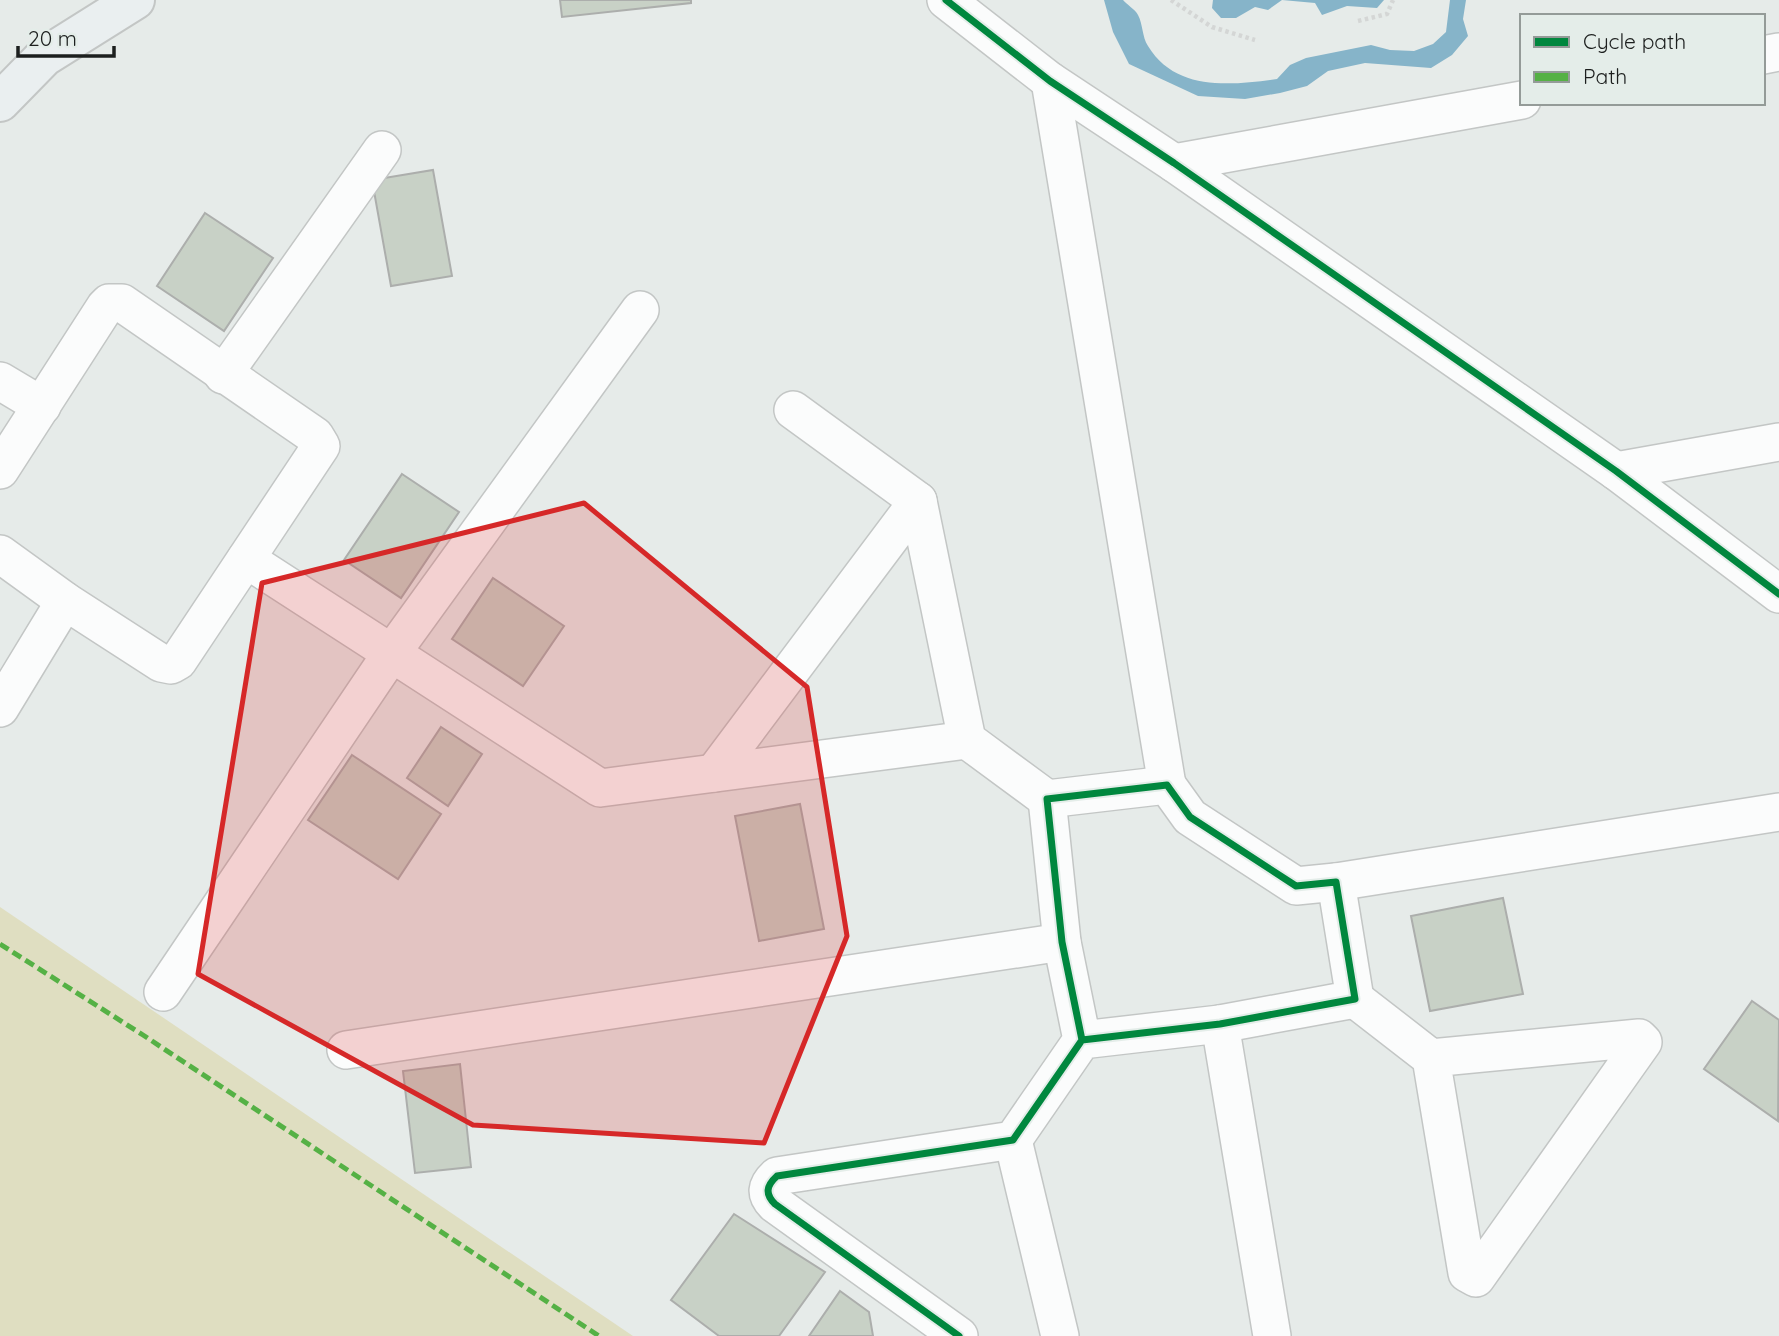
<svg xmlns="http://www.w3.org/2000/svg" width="1779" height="1336" font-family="Quicksand,sans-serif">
	<rect width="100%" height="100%" fill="#e6ebe9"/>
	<path fill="#dfdec1" d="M 0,907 L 633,1336 L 0,1336 Z"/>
	<g fill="#86b4c9">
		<path d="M 1104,0 L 1123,0 C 1127,5 1135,9 1138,15 C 1143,24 1142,37 1148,46 C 1176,92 1231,85 1277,79 L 1290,65 L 1306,58 L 1371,45 L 1390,50 L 1414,51 L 1433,44 L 1446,32 L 1450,0 L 1466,0 L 1463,19 L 1468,36 L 1452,55 L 1431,68 L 1365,63 L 1328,71 L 1307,86 L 1280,93 L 1245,99 L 1198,96 L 1129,64 L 1113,32 Z"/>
		<path d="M 1213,0 L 1384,0 L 1377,8 L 1347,6 L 1322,15 L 1315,3 L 1282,0 L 1268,10 L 1255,7 L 1236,18 L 1221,18 L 1212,8 Z"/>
	</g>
	<g fill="#c8d1c6" stroke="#acaeac" stroke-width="2">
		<path d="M 560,0 L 691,0 L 691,3 L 562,17 Z"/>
		<path d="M 433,170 L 452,276 L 391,286 L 372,180 Z"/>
		<path d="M 205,213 L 273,258 L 224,331 L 157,286 Z"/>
		<path d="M 402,474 L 459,512 L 401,598 L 344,560 Z"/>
		<path d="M 493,578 L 564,626 L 523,686 L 452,639 Z"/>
		<path d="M 441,727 L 482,754 L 448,806 L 407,778 Z"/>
		<path d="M 352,755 L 441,814 L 398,879 L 308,820 Z"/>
		<path d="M 800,804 L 824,929 L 759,941 L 735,816 Z"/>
		<path d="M 1503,898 L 1523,994 L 1430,1011 L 1411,916 Z"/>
		<path d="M 1752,1001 L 1779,1020 L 1778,1121 L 1704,1069 Z"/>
		<path d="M 460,1064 L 471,1167 L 415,1173 L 403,1071 Z"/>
		<path d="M 734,1214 L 825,1272 L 779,1336 L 719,1336 L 671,1300 Z"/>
		<path d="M 840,1291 L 869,1312 L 873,1336 L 809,1336 Z"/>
	</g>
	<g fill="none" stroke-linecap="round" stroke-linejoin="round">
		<g stroke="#c3c6c5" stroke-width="40">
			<g id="street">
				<path d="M 946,0 L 1050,81 L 1174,163 L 1616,471 L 1779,594"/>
				<path d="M 1763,55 L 1779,52"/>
				<path d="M 1050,81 L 1167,785"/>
				<path d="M 1174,163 L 1522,100"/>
				<path d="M 223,375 L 382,150"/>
				<path d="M 0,381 L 42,406"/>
				<path d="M 793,410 L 918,501 L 967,740 L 1047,799"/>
				<path d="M 0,470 L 105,307 L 109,303 L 122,303 L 315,436 L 321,446 L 178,661 L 171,665 L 161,663 L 65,601 L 0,554"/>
				<path d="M 1616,471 L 1779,442"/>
				<path d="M 246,559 L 600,788 L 967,740"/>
				<path d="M 0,708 L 65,601"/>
				<path d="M 714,773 L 918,501"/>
				<path d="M 1336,882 L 1779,812"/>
				<path d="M 163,992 L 391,654 L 640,310"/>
				<path d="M 1355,999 L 1431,1058 L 1467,1273 L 1476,1278 L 1643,1042 L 1639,1038 L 1431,1058"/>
				<path d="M 1220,1024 L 1272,1336"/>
				<path d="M 346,1050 L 1062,942"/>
				<path d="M 1013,1140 L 1060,1336"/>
				<path d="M 959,1336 L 775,1204 C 765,1194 766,1186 777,1176 L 1013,1140 L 1082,1040 L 1062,942 L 1047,799 L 1167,785 L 1190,817 L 1296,886 L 1336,882 L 1355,999 L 1220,1024 L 1082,1040"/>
			</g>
		</g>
		<g stroke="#c3c6c5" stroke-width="42">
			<path id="secondary" d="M 0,102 L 44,57 L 135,0"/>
		</g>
		<g stroke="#d4d6d5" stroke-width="4.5" stroke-dasharray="3.5 3.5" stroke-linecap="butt">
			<path d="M 1171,0 L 1212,27 L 1255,40"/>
			<path d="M 1358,21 L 1387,14 L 1393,0"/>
		</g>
		<use href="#street" stroke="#fbfcfc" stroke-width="37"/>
		<use href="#secondary" stroke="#eaeff0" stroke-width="38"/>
		<path stroke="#55b145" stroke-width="5" stroke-dasharray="10 5" stroke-linecap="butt" d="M 0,944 L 143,1035 L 599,1336"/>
		<g stroke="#e4ede9" stroke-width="11">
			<g id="cycleway">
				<path d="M 946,0 L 1050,81 L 1174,163 L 1616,471 L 1779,594"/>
				<path d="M 959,1336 L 775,1204 C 765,1194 766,1186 777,1176 L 1013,1140 L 1082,1040 L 1062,942 L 1047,799 L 1167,785 L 1190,817 L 1296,886 L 1336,882 L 1355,999 L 1220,1024 L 1082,1040"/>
			</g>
		</g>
		<use href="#cycleway" stroke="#00873e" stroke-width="7"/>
	</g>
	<path fill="#d62828" fill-opacity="0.2" stroke="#d62828" stroke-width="5" stroke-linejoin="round" d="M 584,503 L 807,687 L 847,936 L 764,1143 L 473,1125 L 198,974 L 262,583 Z"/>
	<rect x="1520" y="14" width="245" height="91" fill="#e4ede9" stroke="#949b98" stroke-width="2"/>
	<rect x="1534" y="37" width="35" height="10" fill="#00873e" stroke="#949b98" stroke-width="2"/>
	<text x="1583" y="49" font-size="21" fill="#1c1f1e">Cycle path</text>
	<rect x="1534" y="72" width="35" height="10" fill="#55b145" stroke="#949b98" stroke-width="2"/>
	<text x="1583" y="84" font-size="21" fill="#1c1f1e">Path</text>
	<path d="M18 46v10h96v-10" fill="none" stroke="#1c1f1e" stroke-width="3.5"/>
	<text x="28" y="46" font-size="21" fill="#1c1f1e" stroke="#e4ede9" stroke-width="5" paint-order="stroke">20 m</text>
</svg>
